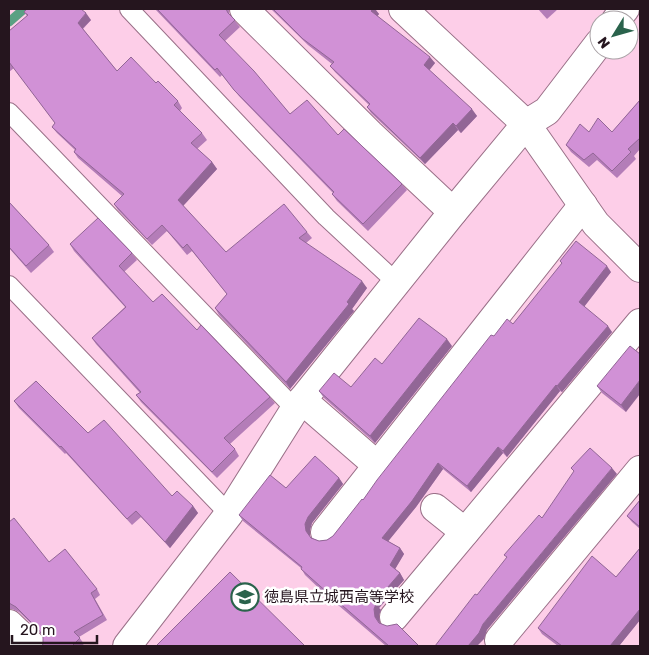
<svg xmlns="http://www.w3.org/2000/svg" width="649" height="655" font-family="Rubik,'Noto Sans JP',sans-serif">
	<rect width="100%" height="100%" fill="#fdcee8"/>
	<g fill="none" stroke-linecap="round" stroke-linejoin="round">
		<path stroke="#5aa083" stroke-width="9" d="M 9,22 L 24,9"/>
		<g stroke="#9a7088" stroke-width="20">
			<g id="lane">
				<path d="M 129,9 L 326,217 L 397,283"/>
				<path d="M 9,112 L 295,409"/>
				<path d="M 9,285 L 229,514"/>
			</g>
		</g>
		<g stroke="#9a7088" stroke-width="30">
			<g id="street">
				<path d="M 244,9 L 370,134 L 453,212"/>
				<path d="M 403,9 L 526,124 L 596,224 L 640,268"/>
				<path d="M 616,20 L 625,9"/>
				<path d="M 302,400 L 378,466"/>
				<path d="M 435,508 L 465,532"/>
				<path d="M 325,532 L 583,205"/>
				<path d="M 394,617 L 640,323"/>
				<path d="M 9,624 L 32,646"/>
				<path d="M 499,640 L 640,470"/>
				<path d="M 127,646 L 229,514 L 295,409 L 453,212 L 526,124 L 547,111 L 599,43"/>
			</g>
		</g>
		<use href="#lane" stroke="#fff" stroke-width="18"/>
		<use href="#street" stroke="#fff" stroke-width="28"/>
	</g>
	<g fill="#b47db8">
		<path d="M 155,9 L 229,9 L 229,13 L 230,15 L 240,27 L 225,41 L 290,114 L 338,135 L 402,184 L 407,190 L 368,231 L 337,201 L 332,194 L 333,193 L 239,96 L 222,75 L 220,77 Z"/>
		<path d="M 271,9 L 375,9 L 379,14 L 377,16 L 435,63 L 429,70 L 477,116 L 461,133 L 458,130 L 425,164 L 371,113 L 367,107 L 369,105 L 335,72 L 330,66 L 332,64 L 308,45 Z"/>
		<path d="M 538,9 L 558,9 L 547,19 Z"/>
		<path d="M 24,12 L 91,20 L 83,29 L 117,71 L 156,83 L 178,101 L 182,108 L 180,111 L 202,133 L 207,140 L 197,149 L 212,162 L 217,169 L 183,206 L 226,252 L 307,232 L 312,238 L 306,243 L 367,288 L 352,309 L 354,311 L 290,389 L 219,315 L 215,308 L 227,294 L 192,251 L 187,255 L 167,231 L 152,245 L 118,210 L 114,204 L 122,196 L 78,158 L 74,152 L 75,150 L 57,133 L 52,127 L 55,123 L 14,68 L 9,72 L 9,31 L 27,16 Z"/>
		<path d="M 640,100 L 640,149 L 634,156 L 636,159 L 617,178 L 597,160 L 589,167 L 571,152 L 566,145 L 589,132 L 612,132 Z"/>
		<path d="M 9,202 L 49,245 L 54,252 L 31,273 L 9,248 Z"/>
		<path d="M 70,244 L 132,253 L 137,260 L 124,272 L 153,302 L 197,330 L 270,397 L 275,403 L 230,444 L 235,449 L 239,456 L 217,478 L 141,402 L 136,395 L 140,393 L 96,344 L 92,338 L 125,307 L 74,251 Z"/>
		<path d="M 560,261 L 611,272 L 584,307 L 612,332 L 562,392 L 560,391 L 507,457 L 503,453 L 471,492 L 443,469 L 416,507 L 388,541 L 400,548 L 404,554 L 395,569 L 400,573 L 404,580 L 379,608 L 381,610 L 379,615 L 380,623 L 419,646 L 386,646 L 324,593 L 305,575 L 301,568 L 243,521 L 239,515 L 286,488 L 339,478 L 343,484 L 312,523 L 310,530 L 310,537 L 319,541 L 327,540 L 333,536 L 363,500 L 494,336 L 513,324 L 562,264 Z"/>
		<path d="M 452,346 L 375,443 L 324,398 L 319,391 L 351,387 L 382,364 Z"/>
		<path d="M 640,354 L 626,412 L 602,393 L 597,386 Z"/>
		<path d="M 14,401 L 88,433 L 172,496 L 193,506 L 198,513 L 170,548 L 141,517 L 132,525 L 66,453 L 65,454 L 19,408 Z"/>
		<path d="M 640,500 L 640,529 L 632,522 L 627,516 Z"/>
		<path d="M 9,522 L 49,562 L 97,589 L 100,595 L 95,599 L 107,620 L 79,637 L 84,644 L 81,646 L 42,646 L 43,644 L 43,637 L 42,634 L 19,612 L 12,609 L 9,609 Z"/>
		<path d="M 640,548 L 640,620 L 619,646 L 558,646 L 542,634 L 538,628 L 616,577 Z"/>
	</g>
	<g fill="#926696">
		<path d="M 373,9 L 375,9 L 379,14 L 376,18 L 371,11 Z"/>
		<path d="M 86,13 L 91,20 L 82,29 L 78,23 Z"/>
		<path d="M 430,57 L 435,63 L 428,72 L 424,65 Z"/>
		<path d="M 472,109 L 477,116 L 461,133 L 456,126 Z"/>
		<path d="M 453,123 L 458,130 L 425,164 L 420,158 Z"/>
		<path d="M 212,162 L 217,169 L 183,206 L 178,200 Z"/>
		<path d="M 607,266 L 611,272 L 583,308 L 579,302 Z"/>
		<path d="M 362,281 L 367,288 L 352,309 L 354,311 L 290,389 L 286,382 L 347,302 Z"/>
		<path d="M 608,326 L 612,332 L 562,392 L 557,386 Z"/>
		<path d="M 447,339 L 452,346 L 375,443 L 370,436 Z"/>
		<path d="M 640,380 L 640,394 L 626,412 L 621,405 Z"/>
		<path d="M 556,385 L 560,391 L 507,457 L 503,451 Z"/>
		<path d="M 498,447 L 503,453 L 471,492 L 467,486 Z"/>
		<path d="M 438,463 L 443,469 L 416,507 L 386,544 L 382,538 Z"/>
		<path d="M 612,468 L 617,474 L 487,630 L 484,639 L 477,646 L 468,646 L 483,624 Z"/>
		<path d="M 339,478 L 343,484 L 312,523 L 310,530 L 310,537 L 306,531 L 305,524 L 308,517 Z"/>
		<path d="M 193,506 L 198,513 L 170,548 L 165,542 Z"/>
		<path d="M 400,548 L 404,554 L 394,571 L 390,565 Z"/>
		<path d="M 400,573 L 404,580 L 379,608 L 381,610 L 379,615 L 380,623 L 375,617 L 374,609 L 375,602 Z"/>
		<path d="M 640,609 L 640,620 L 619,646 L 610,646 Z"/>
	</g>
	<g fill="#d191d6" stroke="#926696">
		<path d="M 27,9 L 81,9 L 86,13 L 78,23 L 117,71 L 131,57 L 156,83 L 158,81 L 178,101 L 174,105 L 202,133 L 191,143 L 212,162 L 178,200 L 226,252 L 284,204 L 307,232 L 299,238 L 362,281 L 347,302 L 349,304 L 286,382 L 215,308 L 227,294 L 187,244 L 183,248 L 162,225 L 147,239 L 114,204 L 124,194 L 74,152 L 76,149 L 52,127 L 55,123 L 9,62 L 9,31 L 28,15 L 24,12 Z"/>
		<path d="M 157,9 L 226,9 L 228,13 L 235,20 L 219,35 L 254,71 L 290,114 L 307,100 L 338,135 L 344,129 L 402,184 L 363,224 L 332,194 L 334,192 L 234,90 L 217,68 L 215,70 Z"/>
		<path d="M 273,9 L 373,9 L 371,11 L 430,57 L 424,65 L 472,109 L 456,126 L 453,123 L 420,158 L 367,107 L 370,104 L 330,66 L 334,62 L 303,39 Z"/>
		<path d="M 640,100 L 640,138 L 628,149 L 631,152 L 612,171 L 593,153 L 584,160 L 566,145 L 580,124 L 589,132 L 598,118 L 612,132 Z"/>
		<path d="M 9,202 L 49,245 L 26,266 L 9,247 Z"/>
		<path d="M 98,218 L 132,253 L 119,266 L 153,302 L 162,294 L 197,330 L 201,325 L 270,397 L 224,438 L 235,449 L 212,472 L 136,395 L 141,392 L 92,338 L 126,307 L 70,244 Z"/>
		<path d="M 576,241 L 607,266 L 579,302 L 608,326 L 557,386 L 556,385 L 503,451 L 498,447 L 467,486 L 438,463 L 412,501 L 382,538 L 400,548 L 390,565 L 400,573 L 375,602 L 376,604 L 374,609 L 375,617 L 379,623 L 387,626 L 397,624 L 419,646 L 389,646 L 320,586 L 301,569 L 302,567 L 239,515 L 270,475 L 286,488 L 315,456 L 339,478 L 308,517 L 305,524 L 306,531 L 311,538 L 319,541 L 327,540 L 333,536 L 362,499 L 363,500 L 377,480 L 491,335 L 494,336 L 507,319 L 513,324 L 562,263 L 560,261 Z"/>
		<path d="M 419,318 L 447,339 L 370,436 L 319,391 L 334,373 L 351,387 L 375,358 L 382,364 Z"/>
		<path d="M 630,346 L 640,354 L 640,380 L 621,405 L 597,386 Z"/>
		<path d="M 36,381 L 88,433 L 104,420 L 172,496 L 177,491 L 193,506 L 165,542 L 136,511 L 127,519 L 61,446 L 60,447 L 14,401 Z"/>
		<path d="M 590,448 L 612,468 L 483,624 L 479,633 L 468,646 L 435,646 L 475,594 L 477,595 L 507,557 L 504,555 L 539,515 L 542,518 L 574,471 L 571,468 Z"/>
		<path d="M 640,500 L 640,527 L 627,516 Z"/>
		<path d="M 14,518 L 49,562 L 65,549 L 97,589 L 91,593 L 103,615 L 74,632 L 80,638 L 72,646 L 42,646 L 43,644 L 43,637 L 39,630 L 16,607 L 9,603 L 9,522 Z"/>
		<path d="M 640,548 L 640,609 L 610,646 L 562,646 L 538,628 L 592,556 L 616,577 Z"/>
		<path d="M 230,572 L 305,646 L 156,646 Z"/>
	</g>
	<defs>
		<g id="school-ring" transform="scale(1.4375)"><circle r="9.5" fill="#fff" stroke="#2a634c" stroke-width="1.5"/><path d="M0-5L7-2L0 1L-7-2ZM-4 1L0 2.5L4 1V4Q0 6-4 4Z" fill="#2a634c"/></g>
	</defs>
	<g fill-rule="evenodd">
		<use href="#school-ring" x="245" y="597"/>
	</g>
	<g text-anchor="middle" stroke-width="5" stroke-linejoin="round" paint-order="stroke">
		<g font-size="15" fill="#25151e" stroke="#fff" text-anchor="start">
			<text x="264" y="602">徳島県立城西高等学校</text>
		</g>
	</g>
	<rect width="649" height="655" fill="none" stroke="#25151e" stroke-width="20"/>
	<g transform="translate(614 35) rotate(233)"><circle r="24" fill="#ffffff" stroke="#a8a1a5"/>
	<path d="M0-4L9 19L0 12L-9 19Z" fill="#2a634c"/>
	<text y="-8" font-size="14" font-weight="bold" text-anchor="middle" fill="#25151e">N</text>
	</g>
	<path d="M12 635v8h85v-8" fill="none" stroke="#25151e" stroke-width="2.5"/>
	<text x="20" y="635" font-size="15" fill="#25151e" stroke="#ffffff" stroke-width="4" paint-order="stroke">20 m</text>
</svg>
